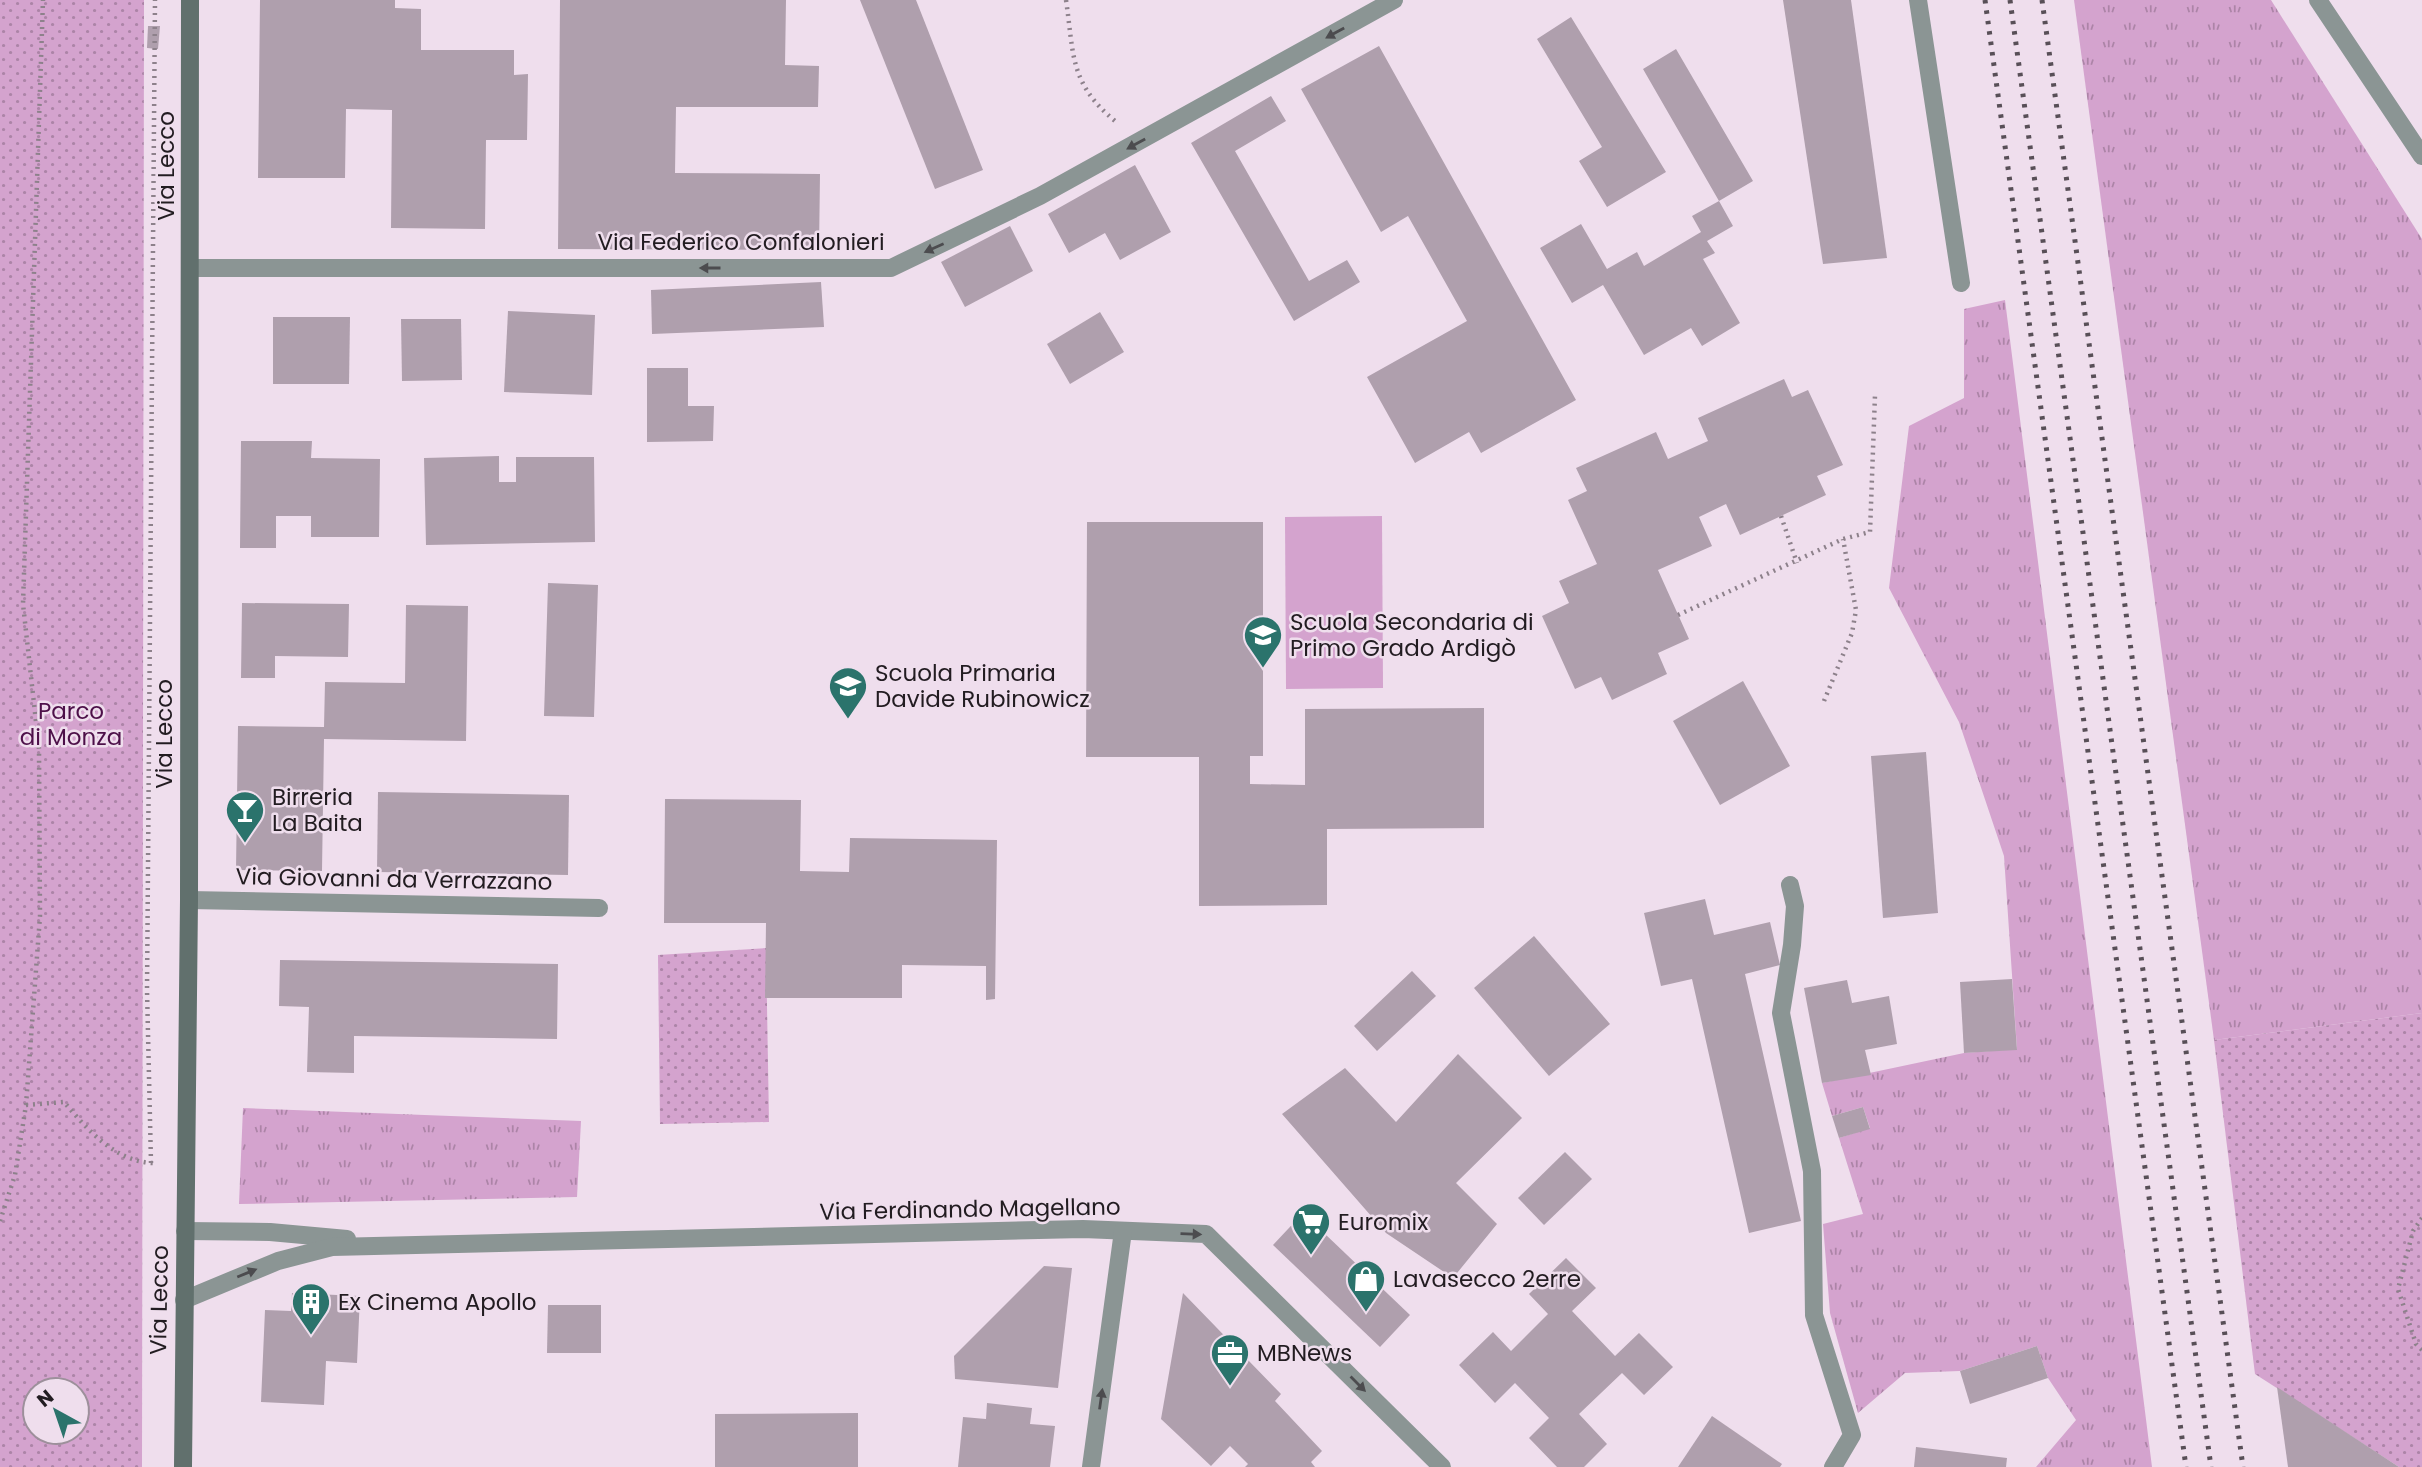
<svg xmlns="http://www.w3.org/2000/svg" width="2422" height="1467" font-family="Poppins,sans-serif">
	<defs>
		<pattern id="grass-tufts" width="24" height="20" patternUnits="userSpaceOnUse" patternTransform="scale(1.75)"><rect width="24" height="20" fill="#d4a3ce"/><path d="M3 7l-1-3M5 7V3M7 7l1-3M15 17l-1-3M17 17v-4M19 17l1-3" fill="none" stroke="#ac84a7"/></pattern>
		<pattern id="park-dots" width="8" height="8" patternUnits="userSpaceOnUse" patternTransform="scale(1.75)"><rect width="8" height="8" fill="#d4a3ce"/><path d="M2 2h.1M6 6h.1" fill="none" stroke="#ac84a7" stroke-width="1.8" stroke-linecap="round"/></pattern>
	</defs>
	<rect width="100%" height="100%" fill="#efdeed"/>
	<g fill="url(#grass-tufts)">
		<path d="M 2074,0 L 2271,0 L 2422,239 L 2422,1013 L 2214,1040 Z"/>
		<path d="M 2005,300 L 2152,1467 L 2036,1467 L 2076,1420 L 2048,1378 L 2037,1346 L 1960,1371 L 1905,1373 L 1858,1413 L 1830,1313 L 1823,1224 L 1863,1214 L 1839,1138 L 1870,1128 L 1863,1107 L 1832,1116 L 1822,1083 L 1964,1053 L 2017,1049 L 2004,856 L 1959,722 L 1889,588 L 1909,426 L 1964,398 L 1964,309 Z"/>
		<path d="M 243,1108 L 581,1121 L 577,1197 L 239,1204 Z"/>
	</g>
	<g fill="url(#park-dots)" fill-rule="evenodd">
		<path d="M 0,0 L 144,0 L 142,1467 L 0,1467 ZM 77,1390 L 77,1432 L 35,1432 L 35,1390 Z"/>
		<path d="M 766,948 L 769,1122 L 660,1124 L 658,955 Z"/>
		<path d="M 2422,1013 L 2422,1467 L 2399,1467 L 2255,1374 L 2214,1040 Z"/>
	</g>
	<path fill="#d4a3ce" d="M 1382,516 L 1383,688 L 1286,689 L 1285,517 Z"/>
	<g fill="#af9fad">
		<path d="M 260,0 L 395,0 L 395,8 L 421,9 L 421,50 L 514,50 L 514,75 L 528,74 L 527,140 L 486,140 L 485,229 L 391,228 L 392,110 L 346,109 L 345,178 L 258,178 Z"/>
		<path d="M 560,0 L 786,0 L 785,65 L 819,66 L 818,107 L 676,107 L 675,173 L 820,174 L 819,250 L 558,249 Z"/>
		<path d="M 860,0 L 916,0 L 983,170 L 935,189 Z"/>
		<path d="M 1783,0 L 1851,0 L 1887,258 L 1823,264 Z"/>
		<path d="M 1571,17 L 1666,172 L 1607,207 L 1579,161 L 1602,147 L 1537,39 Z"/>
		<path d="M 148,26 L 160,26 L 158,49 L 147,48 Z"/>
		<path d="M 1379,46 L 1576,400 L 1481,453 L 1469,432 L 1415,463 L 1367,377 L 1467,321 L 1408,216 L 1381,232 L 1301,89 Z"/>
		<path d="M 1676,49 L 1753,181 L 1719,201 L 1733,226 L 1707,241 L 1715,253 L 1703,259 L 1740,323 L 1702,346 L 1691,328 L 1644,355 L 1603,285 L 1572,303 L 1540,248 L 1581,224 L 1607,269 L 1637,252 L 1644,266 L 1701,232 L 1692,216 L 1719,201 L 1643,69 Z"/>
		<path d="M 1271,96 L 1286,121 L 1235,151 L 1309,281 L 1347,260 L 1360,282 L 1294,321 L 1191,143 Z"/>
		<path d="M 1135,165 L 1171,232 L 1120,260 L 1105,233 L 1069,253 L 1048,214 Z"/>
		<path d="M 1010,226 L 1033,271 L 965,307 L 941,262 Z"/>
		<path d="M 821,282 L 824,327 L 652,334 L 651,290 Z"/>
		<path d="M 508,311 L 595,315 L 592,395 L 504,392 Z"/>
		<path d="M 1100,312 L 1124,352 L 1070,384 L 1047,344 Z"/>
		<path d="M 273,317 L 350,317 L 349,384 L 273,384 Z"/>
		<path d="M 401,319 L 461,319 L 462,380 L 402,381 Z"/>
		<path d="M 647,368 L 688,368 L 688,406 L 714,406 L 713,441 L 647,442 Z"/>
		<path d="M 1784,379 L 1792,397 L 1808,390 L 1843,465 L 1817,476 L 1826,495 L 1740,535 L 1726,504 L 1699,517 L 1712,546 L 1658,570 L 1689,639 L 1658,653 L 1667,674 L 1612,700 L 1601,677 L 1575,689 L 1542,616 L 1569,603 L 1559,581 L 1597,564 L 1568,500 L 1587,491 L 1576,468 L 1656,432 L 1668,459 L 1708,441 L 1698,418 Z"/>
		<path d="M 241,441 L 312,441 L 311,458 L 380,459 L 379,537 L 311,537 L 311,516 L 276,516 L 276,548 L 240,548 Z"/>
		<path d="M 499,456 L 499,482 L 516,482 L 516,457 L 594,457 L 595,542 L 426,545 L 424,458 Z"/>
		<path d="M 1087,522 L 1263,522 L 1263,756 L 1250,756 L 1250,784 L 1305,785 L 1305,709 L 1484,708 L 1484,828 L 1327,829 L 1327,905 L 1199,906 L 1199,757 L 1086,757 Z"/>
		<path d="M 548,583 L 598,585 L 594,717 L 544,716 Z"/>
		<path d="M 242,603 L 349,604 L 348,657 L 275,656 L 275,678 L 241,678 Z"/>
		<path d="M 406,605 L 468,606 L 466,741 L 324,739 L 322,871 L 236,870 L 238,726 L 324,727 L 325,682 L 405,683 Z"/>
		<path d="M 1743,681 L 1790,766 L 1720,805 L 1673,721 Z"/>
		<path d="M 1926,752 L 1938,913 L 1883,918 L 1871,756 Z"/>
		<path d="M 378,792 L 569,795 L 568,875 L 377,872 Z"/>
		<path d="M 665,799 L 801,800 L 800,871 L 849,872 L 850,838 L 997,840 L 995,999 L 986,1000 L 986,966 L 902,965 L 902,998 L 765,998 L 766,923 L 664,923 Z"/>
		<path d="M 1705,899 L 1714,935 L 1770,922 L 1780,965 L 1745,974 L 1801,1221 L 1749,1233 L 1692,979 L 1661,986 L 1644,913 Z"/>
		<path d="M 1534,936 L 1610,1024 L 1549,1076 L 1474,988 Z"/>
		<path d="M 280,960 L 558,964 L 557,1039 L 354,1036 L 354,1073 L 307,1072 L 309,1007 L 279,1006 Z"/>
		<path d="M 1412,971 L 1436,996 L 1377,1051 L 1354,1026 Z"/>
		<path d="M 2012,979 L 2017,1050 L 1964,1053 L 1960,982 Z"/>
		<path d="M 1847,980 L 1852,1003 L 1889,996 L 1897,1044 L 1865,1050 L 1871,1075 L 1822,1083 L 1804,988 Z"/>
		<path d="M 1458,1054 L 1522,1118 L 1456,1183 L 1497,1224 L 1453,1278 L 1386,1233 L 1282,1114 L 1345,1068 L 1396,1122 Z"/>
		<path d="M 1863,1107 L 1870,1129 L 1839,1138 L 1832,1116 Z"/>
		<path d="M 1565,1152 L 1592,1179 L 1544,1225 L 1518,1198 Z"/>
		<path d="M 1303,1213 L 1410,1315 L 1380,1347 L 1273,1245 Z"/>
		<path d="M 1566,1258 L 1596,1288 L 1572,1311 L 1615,1356 L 1639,1333 L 1673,1367 L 1644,1395 L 1622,1373 L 1579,1414 L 1607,1444 L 1584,1467 L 1557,1467 L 1529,1438 L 1549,1418 L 1515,1383 L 1495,1403 L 1459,1365 L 1493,1332 L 1511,1351 L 1548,1314 L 1529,1294 Z"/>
		<path d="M 1044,1266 L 1072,1268 L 1058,1388 L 955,1379 L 954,1356 Z"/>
		<path d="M 292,1293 L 360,1296 L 357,1363 L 326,1361 L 324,1405 L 261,1402 L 265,1310 L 291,1311 Z"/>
		<path d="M 1183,1293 L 1281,1394 L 1275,1401 L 1322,1451 L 1311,1462 L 1315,1467 L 1245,1467 L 1248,1464 L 1230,1446 L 1211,1466 L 1161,1419 Z"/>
		<path d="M 548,1305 L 601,1305 L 601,1353 L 547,1353 Z"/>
		<path d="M 2037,1346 L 2048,1378 L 1970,1404 L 1960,1371 Z"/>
		<path d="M 2277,1387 L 2399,1467 L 2288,1467 Z"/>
		<path d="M 987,1403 L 1032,1408 L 1030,1424 L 1055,1426 L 1050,1467 L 958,1467 L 963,1417 L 986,1419 Z"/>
		<path d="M 858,1413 L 858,1467 L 715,1467 L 715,1414 Z"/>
		<path d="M 1712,1416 L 1782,1464 L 1780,1467 L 1678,1467 Z"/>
		<path d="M 1916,1447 L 2007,1458 L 2006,1467 L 1914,1467 Z"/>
	</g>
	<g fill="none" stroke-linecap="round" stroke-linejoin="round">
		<g stroke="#8d818b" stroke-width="4.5" stroke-dasharray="2 5" stroke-linecap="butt">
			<path d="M 1066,0 C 1074,54 1069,83 1115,121"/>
			<path d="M 1781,516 L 1797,563"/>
			<path d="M 1678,615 L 1843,539 L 1870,532 L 1875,395"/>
			<path d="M 1824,701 L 1852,633 L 1856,610 L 1843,539"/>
			<path d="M 26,1105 L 64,1102 C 86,1128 115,1162 153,1163"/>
			<path d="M 151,1163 L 147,990 L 155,0"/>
			<path d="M 2422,1218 L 2413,1231 L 2398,1289 L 2416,1344 L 2422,1350"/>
			<path d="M 0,1221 L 15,1175 L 26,1105 L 40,916 L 39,749 L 23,604 L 43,0"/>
		</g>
		<g stroke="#8b9594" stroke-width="18">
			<path d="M 1918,0 L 1961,283"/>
			<path d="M 2318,0 L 2422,156"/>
			<path d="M 190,268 L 891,268 L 1040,196 L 1394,0"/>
			<path d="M 1790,885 L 1795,906 L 1792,945 L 1781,1013 L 1812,1171 L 1814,1315 L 1852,1435 L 1833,1467"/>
			<path d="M 189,900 L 599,908"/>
			<path d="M 185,1231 L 270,1232 L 347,1239"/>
			<path d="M 184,1300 L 278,1261 L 332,1247 L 1083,1229 L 1206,1234 L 1442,1467"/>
			<path d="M 1091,1467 L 1123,1231"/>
		</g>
		<path stroke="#61706d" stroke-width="18" d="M 183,1467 L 189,900 L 190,0"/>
		<g stroke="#584f57" stroke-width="5" stroke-dasharray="3.5 7" stroke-linecap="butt">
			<path d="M 1985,0 L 2186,1467"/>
			<path d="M 2010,0 L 2211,1467"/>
			<path d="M 2042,0 L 2243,1467"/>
		</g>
	</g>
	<defs><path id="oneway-solid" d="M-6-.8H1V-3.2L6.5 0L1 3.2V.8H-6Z" transform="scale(1.75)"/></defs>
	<g fill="#4c4c4f">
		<use href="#oneway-solid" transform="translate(1335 33) rotate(151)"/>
		<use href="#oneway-solid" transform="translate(1136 144) rotate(151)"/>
		<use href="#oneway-solid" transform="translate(934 248) rotate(156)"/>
		<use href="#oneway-solid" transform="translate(710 268) rotate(180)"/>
		<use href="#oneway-solid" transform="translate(1191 1234) rotate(2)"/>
		<use href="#oneway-solid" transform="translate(247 1273) rotate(-22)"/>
		<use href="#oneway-solid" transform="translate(1358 1384) rotate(45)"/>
		<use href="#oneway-solid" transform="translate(1101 1399) rotate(-82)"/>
	</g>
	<defs>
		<g id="school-pin" transform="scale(2.0125)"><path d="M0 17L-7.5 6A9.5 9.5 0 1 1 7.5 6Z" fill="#2b736c" stroke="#efdeed"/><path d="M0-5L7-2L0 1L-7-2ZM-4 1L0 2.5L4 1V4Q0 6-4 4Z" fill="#fff"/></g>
		<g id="bar-pin" transform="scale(2.0125)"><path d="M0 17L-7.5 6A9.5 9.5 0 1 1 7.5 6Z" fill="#2b736c" stroke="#efdeed"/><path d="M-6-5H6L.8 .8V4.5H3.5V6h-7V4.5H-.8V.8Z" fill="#fff"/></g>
		<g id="supermarket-pin" transform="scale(2.0125)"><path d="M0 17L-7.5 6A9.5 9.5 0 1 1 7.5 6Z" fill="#2b736c" stroke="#efdeed"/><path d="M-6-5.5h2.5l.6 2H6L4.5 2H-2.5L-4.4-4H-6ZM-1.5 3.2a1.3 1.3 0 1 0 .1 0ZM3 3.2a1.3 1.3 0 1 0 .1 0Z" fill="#fff"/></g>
		<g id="shop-pin" transform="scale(2.0125)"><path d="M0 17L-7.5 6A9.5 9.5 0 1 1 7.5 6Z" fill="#2b736c" stroke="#efdeed"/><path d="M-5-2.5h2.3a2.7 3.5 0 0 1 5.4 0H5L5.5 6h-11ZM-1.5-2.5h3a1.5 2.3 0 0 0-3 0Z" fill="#fff"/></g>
		<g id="building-pin" transform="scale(2.0125)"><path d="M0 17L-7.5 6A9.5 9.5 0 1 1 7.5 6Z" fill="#2b736c" stroke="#efdeed"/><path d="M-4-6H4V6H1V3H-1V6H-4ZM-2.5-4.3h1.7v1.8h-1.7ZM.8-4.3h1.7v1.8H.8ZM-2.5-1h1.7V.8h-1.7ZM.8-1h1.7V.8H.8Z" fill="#fff"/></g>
		<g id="office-pin" transform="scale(2.0125)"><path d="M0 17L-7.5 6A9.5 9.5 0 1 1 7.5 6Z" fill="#2b736c" stroke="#efdeed"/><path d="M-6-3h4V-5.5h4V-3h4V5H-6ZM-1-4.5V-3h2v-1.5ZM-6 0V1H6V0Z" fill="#fff"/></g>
	</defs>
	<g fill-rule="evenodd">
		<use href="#school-pin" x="1263" y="635"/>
		<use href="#school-pin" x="848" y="686"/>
		<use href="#bar-pin" x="245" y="810"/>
		<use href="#supermarket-pin" x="1311" y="1222"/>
		<use href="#shop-pin" x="1366" y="1279"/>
		<use href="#building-pin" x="311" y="1302"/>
		<use href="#office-pin" x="1230" y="1353"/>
	</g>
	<g text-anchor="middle" stroke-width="5" stroke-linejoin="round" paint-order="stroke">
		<g font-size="23" fill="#221c21" stroke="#efdeed">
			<text transform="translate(166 166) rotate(-90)" y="8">Via Lecco</text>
			<text x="741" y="250">Via Federico Confalonieri</text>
			<text transform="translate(164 734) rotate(-90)" y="8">Via Lecco</text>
			<text transform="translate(394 879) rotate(1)" y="8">Via Giovanni da Verrazzano</text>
			<text transform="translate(970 1209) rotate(-1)" y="8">Via Ferdinando Magellano</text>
			<text transform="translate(159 1300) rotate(-89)" y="8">Via Lecco</text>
		</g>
		<g font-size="23" fill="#221c21" stroke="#efdeed" text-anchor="start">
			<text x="1290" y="630">Scuola Secondaria di<tspan x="1290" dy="26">Primo Grado Ardigò</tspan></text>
			<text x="875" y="681">Scuola Primaria<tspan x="875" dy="26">Davide Rubinowicz</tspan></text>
			<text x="272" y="805">Birreria<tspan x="272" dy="26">La Baita</tspan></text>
			<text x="1338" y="1230">Euromix</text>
			<text x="1393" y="1287">Lavasecco 2erre</text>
			<text x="338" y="1310">Ex Cinema Apollo</text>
			<text x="1257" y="1361">MBNews</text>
		</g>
		<g font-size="23" fill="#4d1049" stroke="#efdeed">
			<text x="71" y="719">Parco<tspan x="71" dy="26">di Monza</tspan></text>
		</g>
	</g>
	<g transform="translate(56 1411) rotate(320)"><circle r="33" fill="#efdeed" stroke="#9d909b" stroke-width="2"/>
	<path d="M0-5L12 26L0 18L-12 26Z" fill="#2b736c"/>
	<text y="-10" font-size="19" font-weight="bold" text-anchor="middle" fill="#221c21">N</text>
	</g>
</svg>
